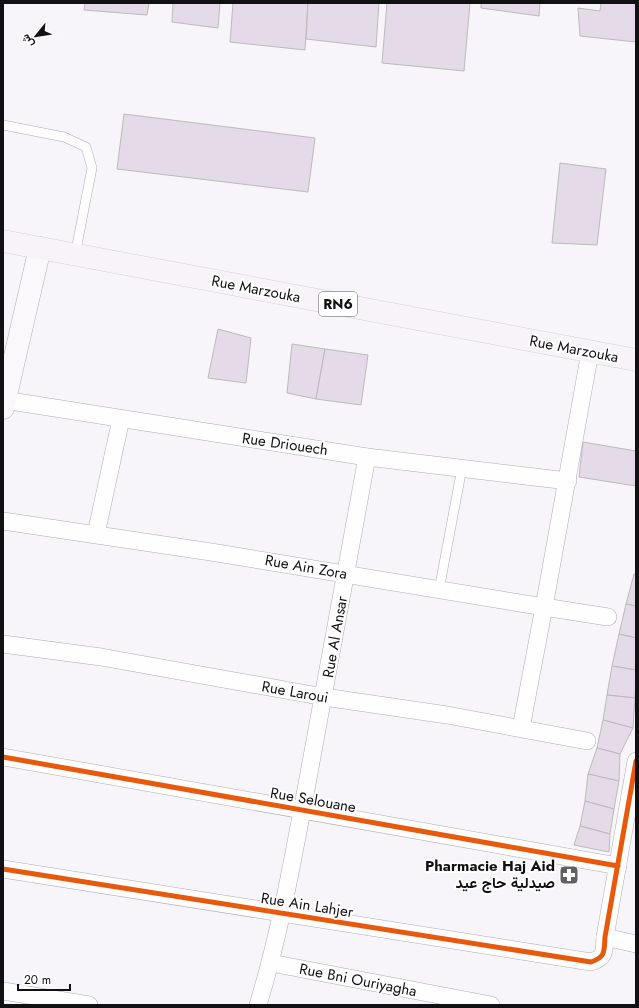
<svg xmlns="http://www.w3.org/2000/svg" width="639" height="1008" font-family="Jost,Vazirmatn,sans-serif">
	<rect width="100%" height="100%" fill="#f8f5fa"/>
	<g fill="#e4dae8" stroke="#bcbabd">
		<path d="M 85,3 L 149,3 L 147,15 L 84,10 Z"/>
		<path d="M 173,3 L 220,3 L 218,28 L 172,22 Z"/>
		<path d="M 233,3 L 308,3 L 305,50 L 230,42 Z"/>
		<path d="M 308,3 L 379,3 L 376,47 L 306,39 Z"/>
		<path d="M 387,3 L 470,3 L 464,71 L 382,63 Z"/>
		<path d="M 481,3 L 540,3 L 539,16 L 481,8 Z"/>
		<path d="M 601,3 L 636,3 L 636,42 L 580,36 L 578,8 L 600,11 Z"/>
		<path d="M 124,114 L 315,138 L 308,192 L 117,169 Z"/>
		<path d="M 560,163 L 606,169 L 597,245 L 552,243 Z"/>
		<path d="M 218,329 L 251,338 L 246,383 L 208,378 Z"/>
		<path d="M 292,344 L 325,349 L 316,399 L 287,393 Z"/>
		<path d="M 325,349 L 368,355 L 361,405 L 316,399 Z"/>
		<path d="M 583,442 L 636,451 L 636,486 L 579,477 Z"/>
		<path d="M 634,574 L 636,574 L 636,606 L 626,604 Z"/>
		<path d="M 626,604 L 636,606 L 636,638 L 619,634 Z"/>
		<path d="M 619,634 L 636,638 L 636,670 L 612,666 Z"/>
		<path d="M 612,666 L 636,670 L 635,698 L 607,695 Z"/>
		<path d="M 607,695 L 635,698 L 633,728 L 603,720 Z"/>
		<path d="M 603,720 L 633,728 L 620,754 L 597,748 Z"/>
		<path d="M 597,748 L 620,754 L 619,781 L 588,774 Z"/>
		<path d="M 588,774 L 619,781 L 614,809 L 585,801 Z"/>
		<path d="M 585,801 L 614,809 L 610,834 L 580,826 Z"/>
		<path d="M 580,826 L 610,834 L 609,852 L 574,845 Z"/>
	</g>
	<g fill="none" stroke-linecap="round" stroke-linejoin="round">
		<g stroke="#aeacaf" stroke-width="10">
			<g id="service">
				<path d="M 3,125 L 64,137 L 86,147 L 92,168 L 75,255"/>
				<path d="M 439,590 L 462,468"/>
			</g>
		</g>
		<g stroke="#aeacaf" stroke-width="18">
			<g id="minor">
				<path d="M 4,400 L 367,457 L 568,481"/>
				<path d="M 3,521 L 211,552 L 544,607 L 608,617"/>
				<path d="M 96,534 L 121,419"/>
				<path d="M 3,644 L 101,657 L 324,697 L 447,715 L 587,741"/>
				<path d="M 521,728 L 544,607 L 590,352"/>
				<path d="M 3,757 L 618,866"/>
				<path d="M 3,869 L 591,962 C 606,957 604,951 605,937 L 636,761"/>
				<path d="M 605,937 L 636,944"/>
				<path d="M 271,963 L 491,1005"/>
				<path d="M 3,991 L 89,1005"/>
				<path d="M 258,1005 C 280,933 293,858 307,784 C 328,675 348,566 367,457"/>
			</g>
		</g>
		<g stroke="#aeacaf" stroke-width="23">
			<path id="secondary" d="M 3,408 L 40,248"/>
		</g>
		<g stroke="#d2d0d3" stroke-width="23">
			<path id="primary" d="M 3,241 L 636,360"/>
		</g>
		<use href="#service" stroke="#fefefe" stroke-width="9"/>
		<use href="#minor" stroke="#fefefe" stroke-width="17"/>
		<use href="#secondary" stroke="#fbf8fc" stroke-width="22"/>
		<use href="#primary" stroke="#f7f3f8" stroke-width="22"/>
		<g stroke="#fff" stroke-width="8">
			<g id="cycleway">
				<path d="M 3,757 L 618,866"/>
				<path d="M 3,869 L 591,962 C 606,957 604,951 605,937 L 636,761"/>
			</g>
		</g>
		<use href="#cycleway" stroke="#e8590c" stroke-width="5"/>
	</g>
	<defs>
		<g id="pharmacy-square" transform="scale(1)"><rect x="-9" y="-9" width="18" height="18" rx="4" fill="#626063" stroke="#fff"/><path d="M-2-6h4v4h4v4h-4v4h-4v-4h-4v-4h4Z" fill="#fff"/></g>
	</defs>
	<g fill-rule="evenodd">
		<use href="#pharmacy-square" x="569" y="875"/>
	</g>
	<g text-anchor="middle" stroke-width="4" stroke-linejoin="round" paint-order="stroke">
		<rect fill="#fff" stroke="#585859" stroke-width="1" x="319" y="292" width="38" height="24" rx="3"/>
		<g font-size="14" font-weight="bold" fill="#111012">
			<text x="338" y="309">RN6</text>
		</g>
		<g font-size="15" fill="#111012" stroke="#fff">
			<text transform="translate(256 289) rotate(11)" y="5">Rue Marzouka</text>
			<text transform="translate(574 349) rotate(11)" y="5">Rue Marzouka</text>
			<text transform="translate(285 444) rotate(8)" y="5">Rue Driouech</text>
			<text transform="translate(306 567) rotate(10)" y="5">Rue Ain Zora</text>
			<text transform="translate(335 637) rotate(-80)" y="5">Rue Al Ansar</text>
			<text transform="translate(295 692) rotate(10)" y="5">Rue Laroui</text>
			<text transform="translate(313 800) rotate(10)" y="5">Rue Selouane</text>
			<text transform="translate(307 905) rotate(9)" y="5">Rue Ain Lahjer</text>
			<text transform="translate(358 980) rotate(11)" y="5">Rue Bni Ouriyagha</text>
		</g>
		<g font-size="15" font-weight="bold" fill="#111012" stroke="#fff" text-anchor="end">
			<text x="555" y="871">Pharmacie Haj Aid<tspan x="555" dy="17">صيدلية حاج عيد</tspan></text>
		</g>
	</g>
	<rect width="639" height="1008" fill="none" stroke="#111012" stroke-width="8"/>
	<g transform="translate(36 36) rotate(240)" stroke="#ffffff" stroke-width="3" paint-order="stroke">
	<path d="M0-3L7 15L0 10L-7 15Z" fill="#111012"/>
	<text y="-6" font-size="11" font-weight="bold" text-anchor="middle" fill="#111012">ش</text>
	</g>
	<path d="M18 984v6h52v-6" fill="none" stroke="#111012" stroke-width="2"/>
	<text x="24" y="984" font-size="12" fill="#111012" stroke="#ffffff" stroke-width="3" paint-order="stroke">20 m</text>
</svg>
